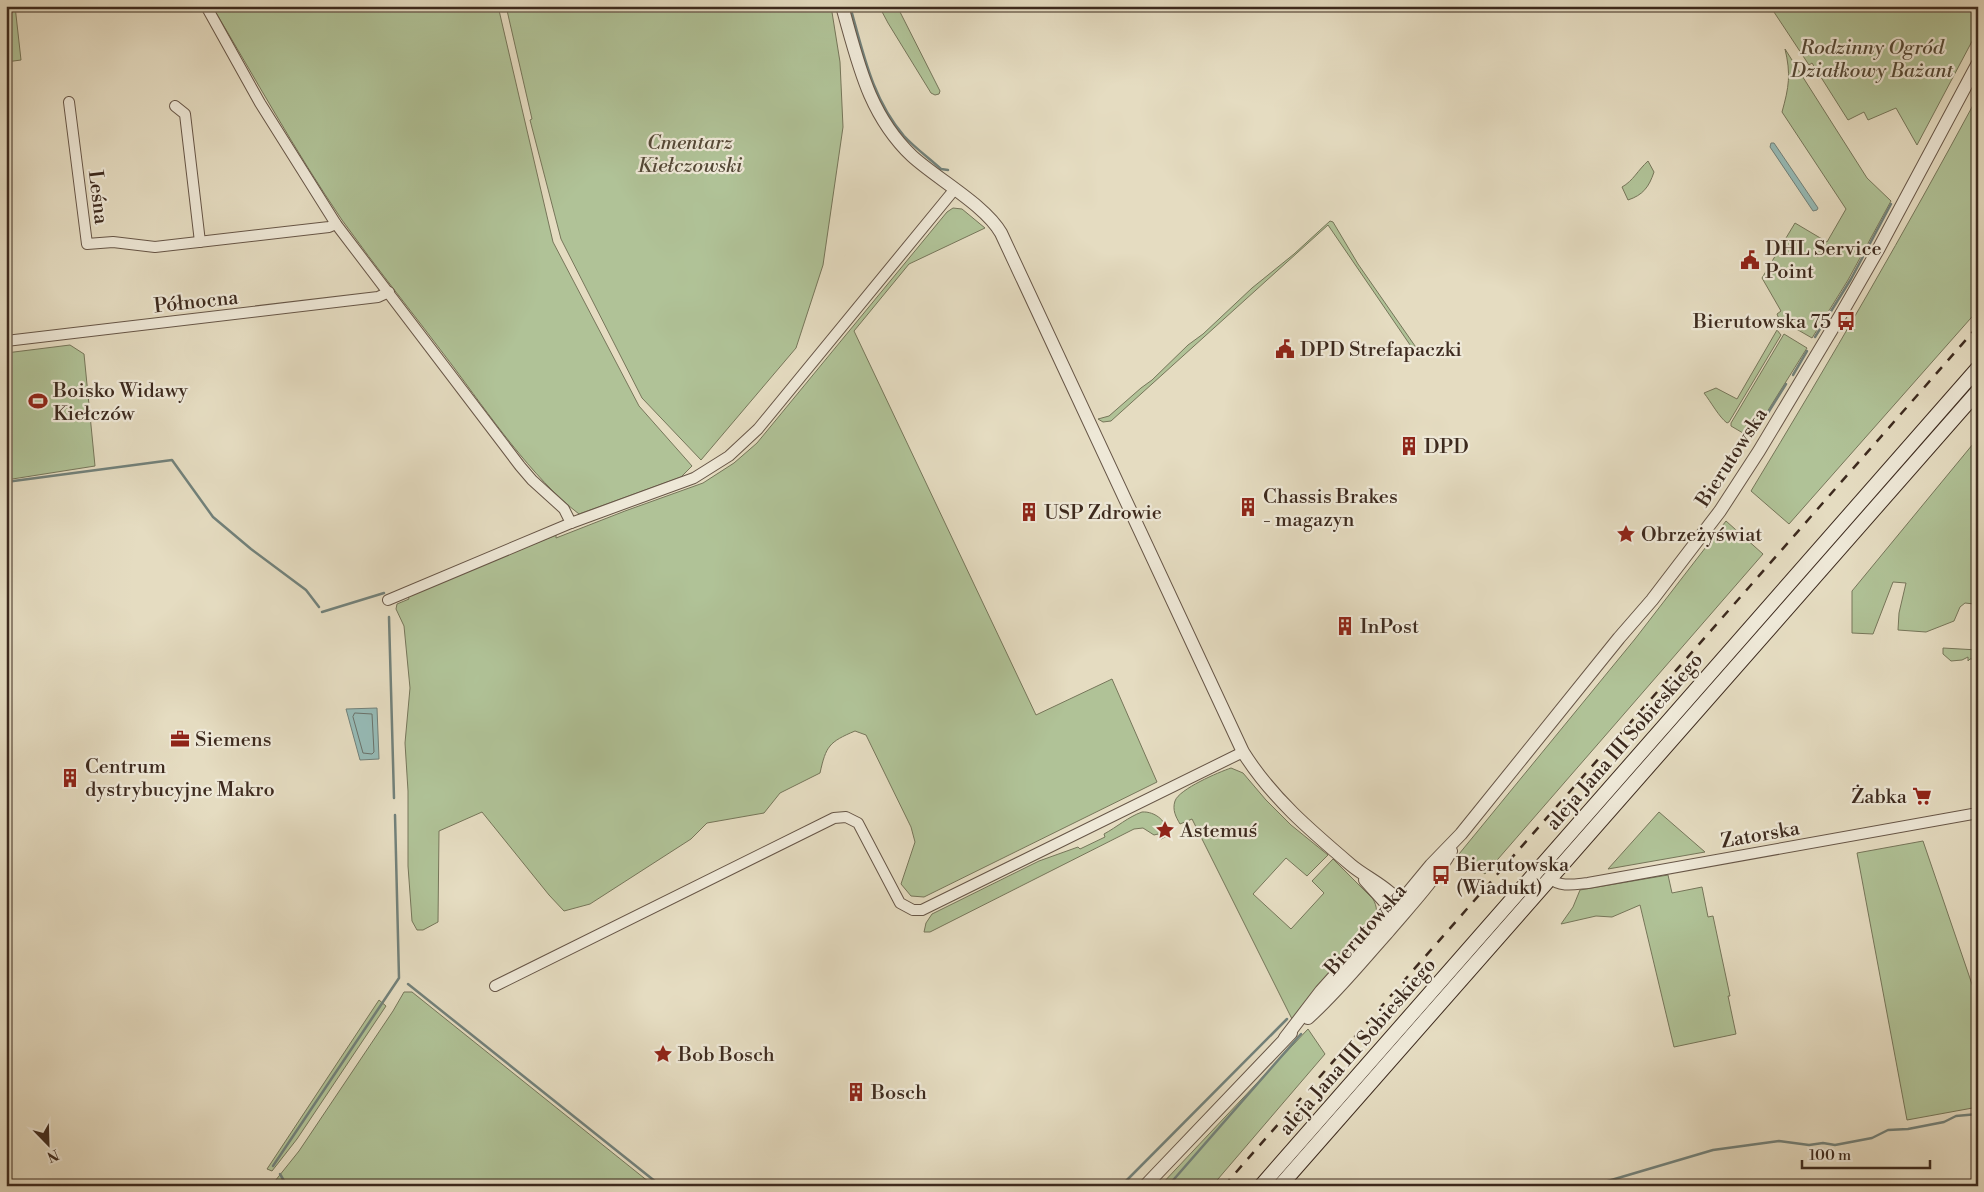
<svg xmlns="http://www.w3.org/2000/svg" width="1984" height="1192" font-family="'Libre Bodoni',serif">
	<rect width="100%" height="100%" fill="#e5dcc1"/>
	<filter id="stains"><feTurbulence type="fractalNoise" baseFrequency=".004" numOctaves="4"/><feColorMatrix values="0 0 0 0 .2 0 0 0 0 .09 0 0 0 0 .02 0 0 0 .5 -.17"/></filter>
	<radialGradient id="worn" r=".72"><stop offset=".6" stop-color="#630" stop-opacity="0"/><stop offset="1" stop-color="#630" stop-opacity=".3"/></radialGradient>
	<g fill="#b0c297" stroke="#76765a">
		<path d="M 6,6 L 15,6 L 21,60 L 6,62 Z"/>
		<path d="M 212,6 L 498,6 L 553,242 L 639,406 L 692,466 L 681,477 L 579,514 C 532,478 488,413 452,365 C 416,317 377,269 342,220 C 295,151 255,78 212,6 Z"/>
		<path d="M 506,6 L 831,6 L 840,62 L 843,127 L 823,265 L 796,348 L 701,460 L 642,398 L 561,239 L 530,120 L 532,119 Z"/>
		<path d="M 879,6 L 897,6 L 940,91 L 939,94 L 935,95 L 931,93 L 888,23 Z"/>
		<path d="M 1770,6 L 1978,6 L 1978,30 L 1917,145 L 1896,108 L 1868,120 L 1864,112 L 1848,120 L 1812,63 L 1809,65 Z"/>
		<path d="M 1785,49 L 1867,178 L 1891,201 L 1848,280 L 1812,338 L 1779,319 L 1777,314 L 1781,311 L 1762,278 L 1795,223 L 1827,242 L 1846,209 L 1782,112 C 1789,87 1791,74 1785,49 Z"/>
		<path d="M 1978,96 L 1978,310 L 1789,524 L 1751,491 C 1830,361 1906,230 1978,96 Z"/>
		<path d="M 1648,161 L 1654,172 C 1649,187 1643,195 1628,200 L 1622,187 C 1633,181 1638,170 1648,161 Z"/>
		<path d="M 953,208 L 962,209 L 985,228 L 909,264 L 854,331 L 1036,715 L 1112,679 L 1157,782 L 924,897 L 911,896 L 901,884 L 915,842 L 911,827 L 866,735 L 855,731 C 829,742 826,746 820,773 L 780,793 L 764,813 L 707,823 L 691,839 L 590,904 L 564,911 L 549,895 L 482,812 L 439,831 L 438,922 L 423,930 L 417,930 L 412,921 L 408,866 L 408,791 L 405,743 L 410,688 L 404,626 L 396,609 L 397,604 L 409,599 L 408,596 L 556,535 L 556,538 L 625,511 L 703,483 L 734,463 L 757,443 L 947,212 Z"/>
		<path d="M 1330,221 L 1333,222 L 1358,264 L 1422,356 L 1419,358 L 1328,225 L 1111,421 L 1103,422 L 1098,419 L 1109,416 L 1141,388 L 1152,380 L 1188,345 L 1203,334 L 1252,288 L 1294,254 Z"/>
		<path d="M 1777,330 L 1781,335 L 1729,422 L 1727,423 C 1719,417 1711,402 1704,393 L 1716,388 L 1737,399 Z"/>
		<path d="M 1784,334 L 1807,348 L 1752,436 L 1748,436 L 1731,426 L 1731,423 Z"/>
		<path d="M 70,345 L 84,354 L 95,466 L 6,480 L 6,353 Z"/>
		<path d="M 1978,376 L 1978,383 L 1933,435 L 1273,1186 L 1267,1186 Z"/>
		<path d="M 1973,444 L 1978,450 L 1978,607 L 1974,604 L 1965,603 L 1960,607 L 1954,621 L 1926,632 L 1898,630 L 1899,613 L 1906,583 L 1893,582 L 1873,634 L 1852,633 L 1852,591 Z"/>
		<path d="M 1726,521 L 1763,554 L 1485,874 L 1459,854 L 1635,639 Z"/>
		<path d="M 1943,648 L 1978,650 L 1978,659 L 1970,659 L 1968,661 L 1968,657 L 1962,660 L 1951,661 L 1943,654 Z"/>
		<path d="M 1231,768 L 1243,773 L 1266,800 L 1291,825 L 1328,855 L 1307,876 L 1286,858 L 1253,894 L 1291,929 L 1324,893 L 1312,881 L 1333,859 L 1373,899 C 1377,906 1378,914 1374,922 L 1292,1019 L 1192,819 L 1180,824 C 1176,817 1172,810 1175,801 C 1179,789 1219,772 1231,768 Z"/>
		<path d="M 1142,812 C 1155,811 1169,822 1167,836 L 1161,839 L 1158,834 L 1154,835 L 1143,828 L 1134,829 L 930,932 L 924,932 L 926,923 L 932,914 L 1039,861 L 1078,847 L 1080,849 L 1105,837 L 1104,834 C 1117,827 1128,817 1142,812 Z"/>
		<path d="M 1659,812 L 1705,852 L 1608,869 Z"/>
		<path d="M 1923,841 L 1975,993 L 1978,993 L 1978,1107 L 1907,1120 L 1857,853 Z"/>
		<path d="M 1668,875 L 1672,893 L 1702,887 L 1708,917 L 1713,916 L 1730,996 L 1728,996 L 1736,1034 L 1674,1047 L 1640,905 L 1612,917 L 1596,916 L 1561,924 L 1573,907 L 1580,890 Z"/>
		<path d="M 404,992 L 412,992 L 654,1186 L 271,1186 L 299,1151 L 393,1011 Z"/>
		<path d="M 379,1000 L 386,1006 L 297,1139 L 272,1171 L 267,1169 Z"/>
		<path d="M 1308,1029 L 1325,1054 L 1212,1186 L 1160,1186 Z"/>
	</g>
	<g fill="#96bbb7" stroke="#72817a">
		<path d="M 1771,143 L 1774,143 L 1818,208 L 1817,210 L 1813,211 L 1770,147 Z"/>
		<path d="M 377,708 L 379,759 L 360,760 L 346,709 Z"/>
	</g>
	<g fill="none" stroke-linecap="round" stroke-linejoin="round">
		<path stroke="#6a726a" stroke-width="1" d="M 355,713 L 372,714 L 374,752 L 372,754 L 363,753 L 353,717 Z"/>
		<g stroke="#72817a" stroke-width="2.5">
			<path d="M 850,6 C 863,52 872,99 904,136 C 915,148 929,158 941,169 L 948,170"/>
			<path d="M 1815,337 L 1851,279 L 1891,204"/>
			<path d="M 1793,375 L 1807,351"/>
			<path d="M 1756,432 L 1786,384"/>
			<path d="M 6,482 L 172,460 L 213,517 L 251,549 L 306,590 L 319,607"/>
			<path d="M 322,612 L 384,593"/>
			<path d="M 389,617 L 394,798"/>
			<path d="M 408,984 L 661,1186"/>
			<path d="M 273,1166 L 399,978 L 395,815"/>
			<path d="M 280,1174 L 287,1186"/>
			<path d="M 1121,1186 L 1287,1019"/>
			<path d="M 1168,1186 L 1301,1034"/>
			<path d="M 1591,1186 L 1713,1150 L 1779,1141 L 1809,1145 L 1823,1143 L 1835,1145 L 1872,1138 L 1888,1130 L 1908,1129 L 1944,1122 L 1956,1116 L 1978,1114"/>
		</g>
		<g stroke="#675647" stroke-width="12">
			<g id="minor">
				<path d="M 206,6 L 260,103 L 336,224 L 520,466 L 532,480 L 564,509 L 571,523"/>
				<path d="M 69,102 L 87,244 L 113,242 L 155,247 L 329,227 L 336,224"/>
				<path d="M 175,106 L 185,114 L 200,242"/>
				<path d="M 6,341 L 378,297 L 389,292"/>
				<path d="M 388,600 L 571,523 L 694,478 L 729,456 L 758,429 L 954,190"/>
				<path d="M 1550,878 C 1560,888 1576,884 1588,883 L 1978,813"/>
				<path d="M 495,986 L 834,818 L 846,817 L 858,823 L 900,903 L 913,910 L 922,910 L 1243,752"/>
			</g>
		</g>
		<g stroke="#675647" stroke-width="14">
			<g id="tertiary">
				<path d="M 842,6 C 858,62 868,114 912,156 C 937,179 985,205 1001,233 L 1243,752 C 1271,797 1311,831 1351,865 C 1369,880 1396,890 1404,912"/>
				<path d="M 1365,880 L 1393,911 L 1401,912"/>
				<path d="M 1308,1018 C 1337,992 1361,962 1387,933 C 1409,907 1434,881 1451,851"/>
				<path d="M 1285,1038 L 1321,991 L 1393,911 L 1431,865 L 1461,834 L 1619,638 L 1652,600 L 1720,511 L 1759,451 L 1840,316 L 1879,248 L 1978,63"/>
				<path d="M 1145,1186 L 1291,1033"/>
			</g>
		</g>
		<g stroke="#3d2a1e" stroke-width="16">
			<g id="secondary">
				<path d="M 1261,1186 L 1978,368"/>
				<path d="M 1280,1186 L 1978,391"/>
			</g>
		</g>
		<use href="#minor" stroke="#eee8d7" stroke-width="10"/>
		<use href="#tertiary" stroke="#eee8d7" stroke-width="12"/>
		<use href="#secondary" stroke="#eee8d7" stroke-width="14"/>
		<path stroke="#3d2a1e" stroke-width="2.5" stroke-dasharray="9 9" stroke-linecap="butt" d="M 1224,1186 L 1978,326"/>
	</g>
	<defs>
		<g id="civic-bare" transform="scale(1.5)"><path d="M-.6-6.5H3V-4.5H.6V-3L4-1V1h2V6H-6V1h2V-1L-.6-3ZM-1.2 2.5V6h2.4V2.5Z" fill="#8f2418" stroke="#eee8d7" stroke-width="2.5" paint-order="stroke"/></g>
		<g id="bus-bare" transform="scale(1.5)"><path d="M-5-6H5V4H4V6H2V4H-2V6H-4V4H-5ZM-3.5-4V0h7V-4ZM-3.5 1.2v1.5H-2V1.2ZM2 1.2v1.5H3.5V1.2Z" fill="#8f2418" stroke="#eee8d7" stroke-width="2.5" paint-order="stroke"/></g>
		<g id="stadium-bare" transform="scale(1.5)"><path d="M0-5a6.5 5 0 1 0 0 10a6.5 5 0 1 0 0-10ZM-3.5-1.8h7v3.6h-7Z" fill="#8f2418" stroke="#eee8d7" stroke-width="2.5" paint-order="stroke"/></g>
		<g id="building-bare" transform="scale(1.5)"><path d="M-4-6H4V6H1V3H-1V6H-4ZM-2.5-4.3h1.7v1.8h-1.7ZM.8-4.3h1.7v1.8H.8ZM-2.5-1h1.7V.8h-1.7ZM.8-1h1.7V.8H.8Z" fill="#8f2418" stroke="#eee8d7" stroke-width="2.5" paint-order="stroke"/></g>
		<g id="sight-bare" transform="scale(1.5)"><path d="M0-6L1.8-2.2L6-1.7L2.9 1.2L3.7 5.4L0 3.3L-3.7 5.4L-2.9 1.2L-6-1.7L-1.8-2.2Z" fill="#8f2418" stroke="#eee8d7" stroke-width="2.5" paint-order="stroke"/></g>
		<g id="office-bare" transform="scale(1.5)"><path d="M-6-3h4V-5.5h4V-3h4V5H-6ZM-1-4.5V-3h2v-1.5ZM-6 0V1H6V0Z" fill="#8f2418" stroke="#eee8d7" stroke-width="2.5" paint-order="stroke"/></g>
		<g id="supermarket-bare" transform="scale(1.5)"><path d="M-6-5.5h2.5l.6 2H6L4.5 2H-2.5L-4.4-4H-6ZM-1.5 3.2a1.3 1.3 0 1 0 .1 0ZM3 3.2a1.3 1.3 0 1 0 .1 0Z" fill="#8f2418" stroke="#eee8d7" stroke-width="2.5" paint-order="stroke"/></g>
	</defs>
	<g fill-rule="evenodd">
		<use href="#civic-bare" x="1750" y="260"/>
		<use href="#bus-bare" x="1846" y="321"/>
		<use href="#civic-bare" x="1285" y="349"/>
		<use href="#stadium-bare" x="38" y="401"/>
		<use href="#building-bare" x="1409" y="446"/>
		<use href="#building-bare" x="1248" y="507"/>
		<use href="#building-bare" x="1029" y="512"/>
		<use href="#sight-bare" x="1626" y="534"/>
		<use href="#building-bare" x="1345" y="626"/>
		<use href="#office-bare" x="180" y="739"/>
		<use href="#building-bare" x="70" y="778"/>
		<use href="#supermarket-bare" x="1922" y="796"/>
		<use href="#sight-bare" x="1165" y="830"/>
		<use href="#bus-bare" x="1441" y="875"/>
		<use href="#sight-bare" x="663" y="1054"/>
		<use href="#building-bare" x="856" y="1092"/>
	</g>
	<g text-anchor="middle" stroke-width="4.5" stroke-linejoin="round" paint-order="stroke">
		<g font-size="20" font-style="italic" fill="#544836" stroke="#eee8d7">
			<text x="1872" y="54">Rodzinny Ogród<tspan x="1872" dy="23">Działkowy Bażant</tspan></text>
			<text x="690" y="149">Cmentarz<tspan x="690" dy="23">Kiełczowski</tspan></text>
		</g>
		<g font-size="20" fill="#3d2a1e" stroke="#eee8d7">
			<text transform="translate(99 197) rotate(83)" y="7">Leśna</text>
			<text transform="translate(196 301) rotate(-6)" y="7">Północna</text>
			<text transform="translate(1731 457) rotate(-57)" y="7">Bierutowska</text>
			<text transform="translate(1624 741) rotate(-49)" y="7">aleja Jana III Sobieskiego</text>
			<text transform="translate(1760 834) rotate(-10)" y="7">Zatorska</text>
			<text transform="translate(1365 929) rotate(-49)" y="7">Bierutowska</text>
			<text transform="translate(1357 1046) rotate(-49)" y="7">aleja Jana III Sobieskiego</text>
		</g>
		<g font-size="20" fill="#3d2a1e" stroke="#eee8d7" text-anchor="start">
			<text x="1765" y="255">DHL Service<tspan x="1765" dy="23">Point</tspan></text>
			<text x="1831" y="328" text-anchor="end">Bierutowska 75</text>
			<text x="1300" y="356">DPD Strefapaczki</text>
			<text x="53" y="397">Boisko Widawy<tspan x="53" dy="23">Kiełczów</tspan></text>
			<text x="1424" y="453">DPD</text>
			<text x="1263" y="503">Chassis Brakes<tspan x="1263" dy="23">- magazyn</tspan></text>
			<text x="1044" y="519">USP Zdrowie</text>
			<text x="1641" y="541">Obrzeżyświat</text>
			<text x="1360" y="633">InPost</text>
			<text x="195" y="746">Siemens</text>
			<text x="85" y="773">Centrum<tspan x="85" dy="23">dystrybucyjne Makro</tspan></text>
			<text x="1907" y="803" text-anchor="end">Żabka</text>
			<text x="1180" y="837">Astemuś</text>
			<text x="1456" y="871">Bierutowska<tspan x="1456" dy="23">(Wiadukt)</tspan></text>
			<text x="678" y="1061">Bob Bosch</text>
			<text x="871" y="1099">Bosch</text>
		</g>
	</g>
	<rect width="1984" height="1192" fill="none" stroke="#e5dcc1" stroke-width="25"/>
	<rect x="8" y="8" width="1969" height="1177" fill="none" stroke="#3d2a1e" stroke-width="2.5"/>
	<rect x="12" y="12" width="1959" height="1167" fill="none" stroke="#3d2a1e"/>
	<g transform="translate(48 1144) rotate(157)" stroke="#eee8d7" stroke-width="4" paint-order="stroke">
	<path d="M0-4L9 19L0 12L-9 19Z" fill="#3d2a1e"/>
	<text y="-8" font-size="14" font-weight="bold" text-anchor="middle" fill="#3d2a1e">N</text>
	</g>
	<path d="M1802 1160v8h128v-8" fill="none" stroke="#3d2a1e" stroke-width="2.5"/>
	<text x="1809" y="1160" font-size="15" fill="#3d2a1e" stroke="#eee8d7" stroke-width="4" paint-order="stroke">100 m</text>
	<rect width="100%" height="100%" filter="url(#stains)"/>
	<rect width="100%" height="100%" fill="url(#worn)"/>
</svg>
